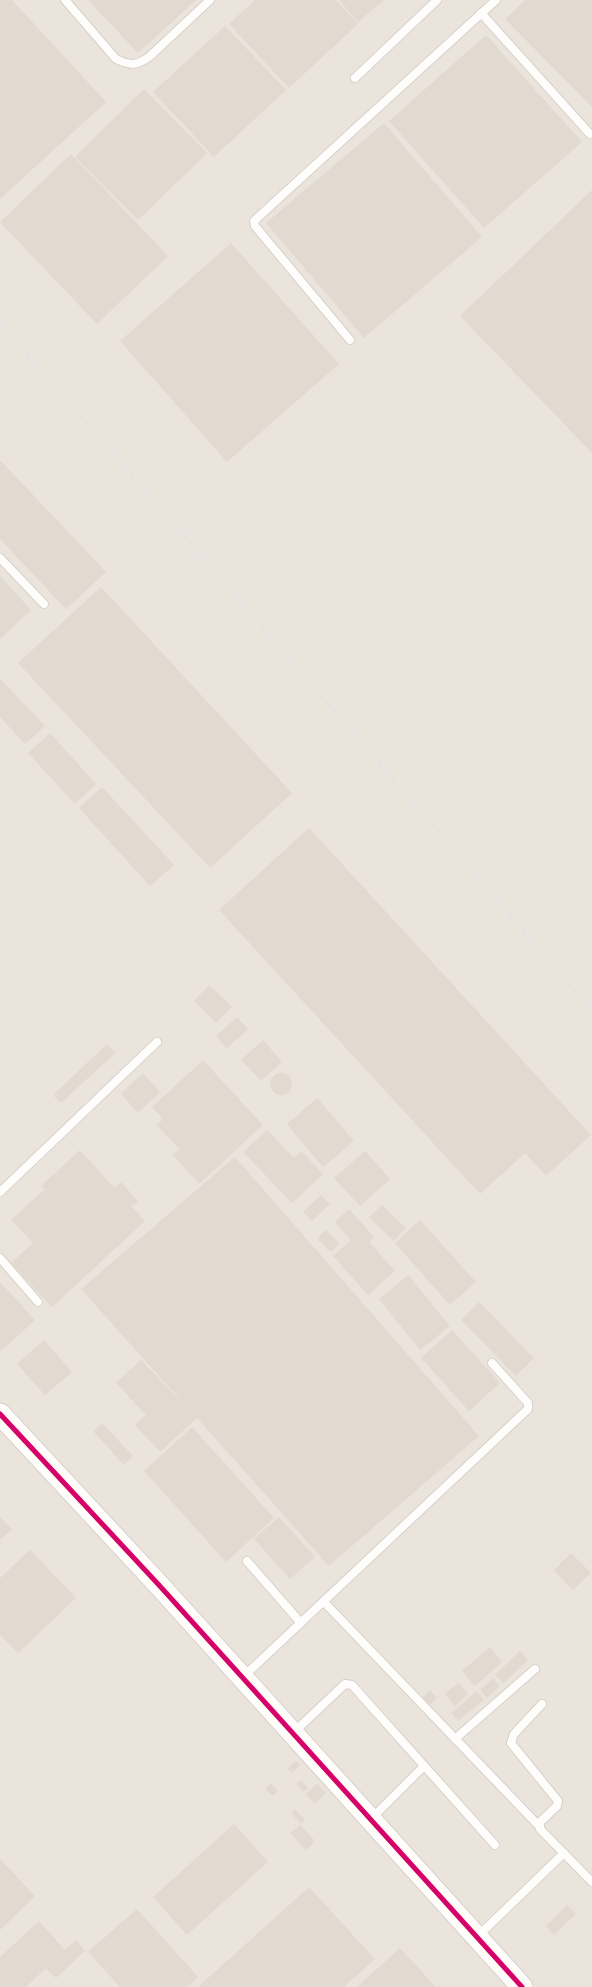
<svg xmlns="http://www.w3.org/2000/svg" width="592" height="1987" font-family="Barlow,sans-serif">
	<rect width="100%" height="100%" fill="#f7f4eb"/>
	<rect fill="#eae4dc" x="0" y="0" width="592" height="1987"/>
	<g fill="#e2dad0">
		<path d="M 0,0 L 12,0 L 106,102 L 0,199 Z"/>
		<path d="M 88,0 L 196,0 L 138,53 Z"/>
		<path d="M 255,0 L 336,0 L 358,24 L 289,88 L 229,24 Z"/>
		<path d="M 339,0 L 384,0 L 358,22 Z"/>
		<path d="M 525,0 L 592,0 L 592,107 L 505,19 Z"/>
		<path d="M 225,26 L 286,90 L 214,157 L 153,92 Z"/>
		<path d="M 486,35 L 582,142 L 484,228 L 389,121 Z"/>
		<path d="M 144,89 L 207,153 L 138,220 L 75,157 Z"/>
		<path d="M 384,123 L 482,237 L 364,338 L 266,223 Z"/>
		<path d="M 71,154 L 168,256 L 97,324 L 0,222 Z"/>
		<path d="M 592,190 L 592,453 L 460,316 Z"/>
		<path d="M 231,243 L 339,364 L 227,462 L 120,341 Z"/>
		<path d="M 0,460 L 106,572 L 66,609 L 0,539 Z"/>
		<path d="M 0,576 L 31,610 L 0,639 Z"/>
		<path d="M 101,587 L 292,793 L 210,868 L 18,663 Z"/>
		<path d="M 0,679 L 45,726 L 25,744 L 0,717 Z"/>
		<path d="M 50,733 L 96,784 L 75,804 L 28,753 Z"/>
		<path d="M 102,787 L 174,865 L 150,886 L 79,808 Z"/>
		<path d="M 309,828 L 591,1135 L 546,1176 L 525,1153 L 480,1194 L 219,910 Z"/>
		<path d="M 209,985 L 232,1007 L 216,1023 L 194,1001 Z"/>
		<path d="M 237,1017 L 248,1029 L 227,1048 L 216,1036 Z"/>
		<path d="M 263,1040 L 282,1062 L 261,1081 L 241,1060 Z"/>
		<path d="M 107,1044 L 115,1053 L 61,1103 L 53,1095 Z"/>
		<path d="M 203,1060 L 263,1125 L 199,1184 L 173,1155 L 179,1149 L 157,1125 L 163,1119 L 152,1107 Z"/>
		<circle cx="281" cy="1084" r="11"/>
		<path d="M 143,1073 L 160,1092 L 138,1113 L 121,1094 Z"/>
		<path d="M 317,1098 L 354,1141 L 323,1167 L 287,1124 Z"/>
		<path d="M 267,1130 L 294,1158 L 301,1151 L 323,1174 L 292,1203 L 243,1152 Z"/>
		<path d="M 80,1150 L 114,1188 L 121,1182 L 138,1201 L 131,1206 L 145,1221 L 52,1307 L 11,1263 L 33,1243 L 11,1220 L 45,1189 L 41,1186 Z"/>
		<path d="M 365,1151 L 390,1179 L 360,1206 L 334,1178 Z"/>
		<path d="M 235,1157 L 479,1436 L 329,1566 L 197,1418 L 160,1452 L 135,1425 L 146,1415 L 116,1383 L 141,1360 L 192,1413 L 81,1289 Z"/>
		<path d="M 321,1195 L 330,1204 L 312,1221 L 303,1212 Z"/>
		<path d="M 382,1205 L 406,1228 L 394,1241 L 369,1217 Z"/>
		<path d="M 349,1209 L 374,1237 L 369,1242 L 395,1271 L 368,1295 L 333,1256 L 351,1240 L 335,1222 Z"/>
		<path d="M 420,1220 L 476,1282 L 450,1305 L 395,1243 Z"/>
		<path d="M 326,1230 L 340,1244 L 331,1252 L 317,1239 Z"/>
		<path d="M 408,1275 L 450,1326 L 420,1350 L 379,1299 Z"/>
		<path d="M 0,1282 L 35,1320 L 1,1351 L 0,1350 Z"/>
		<path d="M 479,1302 L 534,1358 L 516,1376 L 461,1320 Z"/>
		<path d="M 452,1330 L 500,1383 L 469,1411 L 421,1358 Z"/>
		<path d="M 44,1340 L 72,1372 L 45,1395 L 17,1364 Z"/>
		<path d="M 102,1423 L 133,1456 L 124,1465 L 93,1431 Z"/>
		<path d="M 192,1427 L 274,1518 L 226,1562 L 144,1471 Z"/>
		<path d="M 0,1517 L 12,1529 L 0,1540 Z"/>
		<path d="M 279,1517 L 315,1557 L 290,1579 L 254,1539 Z"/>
		<path d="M 30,1550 L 76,1598 L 18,1653 L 0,1635 L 0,1578 Z"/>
		<path d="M 571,1553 L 591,1573 L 573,1590 L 554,1570 Z"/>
		<path d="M 490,1647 L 502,1662 L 475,1686 L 462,1671 Z"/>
		<path d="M 520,1651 L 528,1660 L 503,1684 L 495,1675 Z"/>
		<path d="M 493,1678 L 500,1686 L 487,1698 L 480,1690 Z"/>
		<path d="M 458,1683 L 468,1694 L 455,1706 L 445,1694 Z"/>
		<path d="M 430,1690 L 437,1698 L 430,1705 L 422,1698 Z"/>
		<path d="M 477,1691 L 484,1700 L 458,1721 L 451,1713 Z"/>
		<path d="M 296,1761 L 300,1765 L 292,1773 L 287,1769 Z"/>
		<path d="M 301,1780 L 308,1788 L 303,1792 L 296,1784 Z"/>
		<path d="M 271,1783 L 278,1791 L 272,1796 L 265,1789 Z"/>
		<path d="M 317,1784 L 326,1793 L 315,1804 L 306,1794 Z"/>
		<path d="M 295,1809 L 305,1820 L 301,1824 L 291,1813 Z"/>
		<path d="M 234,1824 L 268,1862 L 187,1935 L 153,1897 Z"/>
		<path d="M 300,1825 L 315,1841 L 306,1850 L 290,1833 Z"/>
		<path d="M 0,1859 L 35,1896 L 0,1930 Z"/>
		<path d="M 309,1887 L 375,1959 L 344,1987 L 198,1987 Z"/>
		<path d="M 567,1905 L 576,1914 L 554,1935 L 546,1926 Z"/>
		<path d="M 137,1909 L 198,1977 L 187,1987 L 120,1987 L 88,1952 Z"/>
		<path d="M 39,1921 L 65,1950 L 76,1940 L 85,1951 L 56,1978 L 46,1968 L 26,1987 L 0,1987 L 0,1957 Z"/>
		<path d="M 400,1948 L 436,1987 L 357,1987 Z"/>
	</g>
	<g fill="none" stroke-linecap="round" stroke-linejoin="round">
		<g stroke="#d6d1c9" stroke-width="10">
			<g id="service">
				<path d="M 65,0 L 116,59 C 131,66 136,66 149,57 L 210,0"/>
				<path d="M 481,13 L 590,134"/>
				<path d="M 355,78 L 437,0"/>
				<path d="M 350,340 L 255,226 L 254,221 L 496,0"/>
				<path d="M 0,558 L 44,604"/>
				<path d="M 0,1192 L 157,1042"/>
				<path d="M 0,1258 L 38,1302"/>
				<path d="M 247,1561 L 301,1623"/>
				<path d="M 324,1602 L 539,1826"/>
				<path d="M 243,1677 L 528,1409 L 528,1403 L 492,1363"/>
				<path d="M 542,1704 L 514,1734 L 511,1743 L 558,1801 L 557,1806 L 540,1822 L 540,1829 L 592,1882"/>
				<path d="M 293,1733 L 345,1684 L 352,1685 L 495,1845"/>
				<path d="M 455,1739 L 535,1669"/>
				<path d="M 371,1819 L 424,1766"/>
				<path d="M 477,1937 L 564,1853"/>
			</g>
		</g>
		<g stroke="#d6d1c9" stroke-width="23">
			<path id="tertiary" d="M 0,1414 L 158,1584 L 522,1987"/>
		</g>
		<use href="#service" stroke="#fefdfc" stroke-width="8"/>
		<use href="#tertiary" stroke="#fefdfc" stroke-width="21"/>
		<path stroke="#e5e2e5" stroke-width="3" stroke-dasharray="6 4" stroke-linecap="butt" d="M 0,322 L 592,1010"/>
		<g stroke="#fffaec" stroke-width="8">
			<path id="cycleway" d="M 0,1414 L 158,1584 L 522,1987"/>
		</g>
		<use href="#cycleway" stroke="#d6006c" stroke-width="5"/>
	</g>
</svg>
